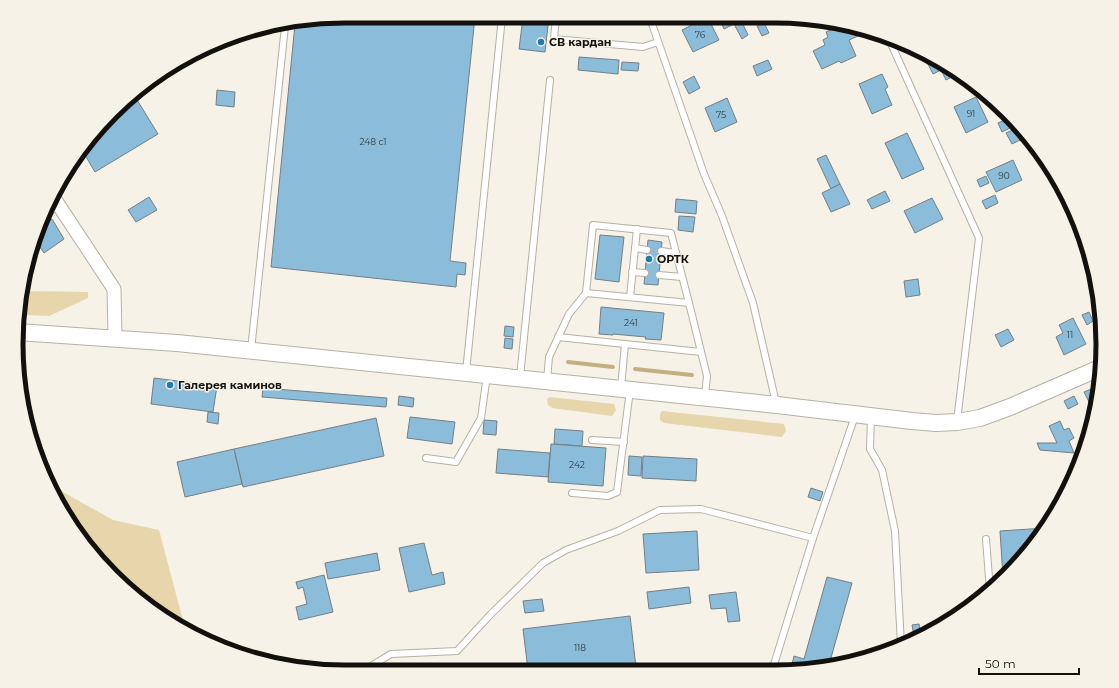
<svg xmlns="http://www.w3.org/2000/svg" width="1119" height="688" font-family="Montserrat,sans-serif">
	<rect width="100%" height="100%" fill="#f7f2e7"/>
	<g fill="#e7d5ac">
		<path d="M 25,291 L 88,292 L 88,298 L 49,316 L 21,315 Z"/>
		<path d="M 550,397 L 614,404 L 616,410 L 612,416 L 552,408 L 548,405 L 547,399 Z"/>
		<path d="M 662,411 L 784,424 L 786,431 L 782,437 L 664,423 L 660,420 L 660,414 Z"/>
		<path d="M 52,486 L 113,520 L 159,530 L 185,628 L 145,604 L 71,526 Z"/>
	</g>
	<g fill="none" stroke-linecap="round" stroke-linejoin="round">
		<g stroke="#c3af80" stroke-width="4">
			<path d="M 568,362 L 613,367"/>
			<path d="M 635,369 L 692,375"/>
		</g>
	</g>
	<g fill="#8bbcd9" stroke="#747f85">
		<path d="M 344,16 L 475,17 L 450,261 L 466,263 L 465,275 L 457,274 L 456,287 L 271,267 L 295,24 Z"/>
		<path d="M 523,17 L 549,17 L 545,52 L 519,49 Z"/>
		<path d="M 706,18 L 708,18 L 719,40 L 693,52 L 682,30 Z"/>
		<path d="M 719,18 L 740,18 L 748,35 L 742,39 L 734,24 L 724,29 Z"/>
		<path d="M 764,23 L 769,33 L 762,36 L 757,26 Z"/>
		<path d="M 842,25 L 855,29 L 858,36 L 849,40 L 856,56 L 841,63 L 839,61 L 822,69 L 813,51 L 825,45 L 823,40 L 828,37 L 826,32 Z"/>
		<path d="M 579,57 L 619,60 L 618,74 L 578,70 Z"/>
		<path d="M 933,59 L 958,74 L 946,80 L 941,70 L 933,74 L 927,62 Z"/>
		<path d="M 768,60 L 772,69 L 757,76 L 753,66 Z"/>
		<path d="M 622,62 L 639,63 L 638,71 L 621,70 Z"/>
		<path d="M 882,74 L 888,87 L 885,89 L 892,105 L 872,114 L 859,84 Z"/>
		<path d="M 694,76 L 700,88 L 689,94 L 683,82 Z"/>
		<path d="M 217,90 L 235,92 L 234,107 L 216,105 Z"/>
		<path d="M 134,95 L 158,134 L 95,172 L 82,150 Z"/>
		<path d="M 976,97 L 988,122 L 966,133 L 954,107 Z"/>
		<path d="M 727,98 L 737,122 L 715,132 L 705,108 Z"/>
		<path d="M 1010,118 L 1014,126 L 1002,132 L 998,123 Z"/>
		<path d="M 1017,128 L 1022,139 L 1012,144 L 1006,133 Z"/>
		<path d="M 907,133 L 924,169 L 902,179 L 885,143 Z"/>
		<path d="M 826,155 L 840,184 L 831,189 L 817,159 Z"/>
		<path d="M 1013,160 L 1022,180 L 996,192 L 986,172 Z"/>
		<path d="M 986,176 L 989,183 L 980,187 L 977,180 Z"/>
		<path d="M 840,184 L 850,204 L 831,212 L 822,193 Z"/>
		<path d="M 885,191 L 890,201 L 872,209 L 867,200 Z"/>
		<path d="M 995,195 L 998,203 L 986,209 L 982,201 Z"/>
		<path d="M 149,197 L 157,210 L 136,222 L 128,210 Z"/>
		<path d="M 932,198 L 943,219 L 915,233 L 904,211 Z"/>
		<path d="M 676,199 L 697,201 L 696,214 L 675,212 Z"/>
		<path d="M 679,216 L 695,217 L 693,232 L 678,230 Z"/>
		<path d="M 52,219 L 64,239 L 44,253 L 34,238 L 39,228 Z"/>
		<path d="M 600,235 L 624,237 L 619,282 L 595,279 Z"/>
		<path d="M 648,240 L 662,242 L 658,285 L 644,284 Z"/>
		<path d="M 918,279 L 920,295 L 906,297 L 904,281 Z"/>
		<path d="M 601,307 L 664,313 L 661,340 L 645,339 L 646,337 L 613,334 L 613,335 L 599,334 Z"/>
		<path d="M 1089,312 L 1093,321 L 1087,325 L 1082,315 Z"/>
		<path d="M 1073,318 L 1086,344 L 1064,355 L 1056,337 L 1063,333 L 1059,325 Z"/>
		<path d="M 505,326 L 514,327 L 513,337 L 504,336 Z"/>
		<path d="M 1008,329 L 1014,340 L 1001,347 L 995,335 Z"/>
		<path d="M 505,338 L 513,339 L 512,349 L 504,348 Z"/>
		<path d="M 154,378 L 217,386 L 213,412 L 151,404 Z"/>
		<path d="M 1096,387 L 1098,391 L 1097,399 L 1089,402 L 1084,392 Z"/>
		<path d="M 263,388 L 387,398 L 386,407 L 262,397 Z"/>
		<path d="M 399,396 L 414,398 L 413,407 L 398,405 Z"/>
		<path d="M 1074,396 L 1078,404 L 1068,409 L 1064,401 Z"/>
		<path d="M 208,412 L 219,413 L 218,424 L 207,422 Z"/>
		<path d="M 410,417 L 455,422 L 452,444 L 407,438 Z"/>
		<path d="M 376,418 L 384,456 L 243,487 L 234,449 Z"/>
		<path d="M 484,420 L 497,421 L 496,435 L 483,434 Z"/>
		<path d="M 1060,421 L 1064,430 L 1069,428 L 1074,438 L 1069,441 L 1074,453 L 1040,450 L 1037,443 L 1057,443 L 1049,426 Z"/>
		<path d="M 555,429 L 583,431 L 582,446 L 554,444 Z"/>
		<path d="M 551,444 L 606,448 L 603,486 L 548,482 Z"/>
		<path d="M 234,449 L 242,484 L 185,497 L 177,462 Z"/>
		<path d="M 498,449 L 550,453 L 548,477 L 496,473 Z"/>
		<path d="M 629,456 L 642,457 L 641,476 L 628,475 Z"/>
		<path d="M 643,456 L 697,459 L 696,481 L 642,478 Z"/>
		<path d="M 811,488 L 823,492 L 820,501 L 808,497 Z"/>
		<path d="M 1045,528 L 1035,543 L 1003,578 L 1000,531 Z"/>
		<path d="M 697,531 L 699,570 L 646,573 L 643,534 Z"/>
		<path d="M 424,543 L 432,575 L 443,572 L 445,584 L 409,592 L 399,548 Z"/>
		<path d="M 377,553 L 380,570 L 328,579 L 325,563 Z"/>
		<path d="M 324,575 L 333,612 L 299,620 L 296,607 L 307,604 L 303,587 L 298,589 L 296,582 Z"/>
		<path d="M 827,577 L 852,583 L 829,665 L 801,670 L 802,667 L 792,664 L 794,656 L 804,659 Z"/>
		<path d="M 689,587 L 691,603 L 649,609 L 647,592 Z"/>
		<path d="M 736,592 L 740,621 L 728,622 L 726,608 L 711,609 L 709,595 Z"/>
		<path d="M 542,599 L 544,611 L 525,613 L 523,601 Z"/>
		<path d="M 630,616 L 636,667 L 607,670 L 528,670 L 523,629 Z"/>
		<path d="M 919,624 L 921,635 L 914,636 L 912,625 Z"/>
	</g>
	<g fill="none" stroke-linecap="round" stroke-linejoin="round">
		<g stroke="#b5b1a6" stroke-width="8">
			<g id="service">
				<path d="M 556,17 L 554,39 L 643,47 L 658,42"/>
				<path d="M 650,18 L 704,174 L 722,216 L 753,303 L 776,403"/>
				<path d="M 888,37 L 979,238 L 957,421"/>
				<path d="M 45,215 L 59,205"/>
				<path d="M 635,248 L 647,250"/>
				<path d="M 661,251 L 676,253"/>
				<path d="M 632,272 L 645,273"/>
				<path d="M 659,275 L 682,277"/>
				<path d="M 586,293 L 593,225 L 671,233 L 689,303"/>
				<path d="M 630,297 L 637,229"/>
				<path d="M 558,337 L 701,352"/>
				<path d="M 251,350 L 285,26"/>
				<path d="M 466,372 L 502,17"/>
				<path d="M 520,377 L 550,80"/>
				<path d="M 547,380 L 549,357 L 569,314 L 586,293 L 689,303 L 707,376 L 705,396"/>
				<path d="M 621,388 L 625,344"/>
				<path d="M 871,417 L 870,449 L 882,470 L 895,531 L 901,645"/>
				<path d="M 592,440 L 624,442"/>
				<path d="M 426,458 L 456,462 L 481,418 L 487,375"/>
				<path d="M 572,493 L 608,496 L 617,492 L 630,390"/>
				<path d="M 986,539 L 990,591"/>
				<path d="M 369,669 L 371,666 L 391,654 L 457,651 L 489,616 L 543,563 L 566,550 L 618,531 L 660,510 L 701,509 L 813,538"/>
				<path d="M 665,671 L 671,670 L 672,671"/>
				<path d="M 772,671 L 813,538 L 855,416"/>
			</g>
		</g>
		<g stroke="#b5b1a6" stroke-width="15">
			<path id="minor" d="M 54,198 L 114,289 L 115,338"/>
		</g>
		<g stroke="#b5b1a6" stroke-width="18">
			<path id="tertiary" d="M 18,332 L 177,343 L 777,405 L 912,421 L 936,423 L 957,422 L 980,418 L 1010,407 L 1102,367"/>
		</g>
		<use href="#service" stroke="#fff" stroke-width="6"/>
		<use href="#minor" stroke="#fff" stroke-width="13"/>
		<use href="#tertiary" stroke="#fff" stroke-width="16"/>
	</g>
	<g fill="#1e7daa" stroke="#f7f2e7" stroke-width="1.5">
		<circle cx="541" cy="42" r="4"/>
		<circle cx="649" cy="259" r="4"/>
		<circle cx="170" cy="385" r="4"/>
	</g>
	<g text-anchor="middle" stroke-width="3" stroke-linejoin="round" paint-order="stroke">
		<g font-size="9" fill="#303c40">
			<text x="700" y="38">76</text>
			<text x="971" y="117">91</text>
			<text x="721" y="118">75</text>
			<text x="373" y="145">248 с1</text>
			<text x="1004" y="179">90</text>
			<text x="631" y="326">241</text>
			<text x="1070" y="338">11</text>
			<text x="577" y="468">242</text>
			<text x="580" y="651">118</text>
		</g>
		<g font-size="11" font-weight="bold" fill="#12110d" stroke="#f7f2e7" text-anchor="start">
			<text x="549" y="46">СВ кардан</text>
			<text x="657" y="263">ОРТК</text>
			<text x="178" y="389">Галерея каминов</text>
		</g>
	</g>
	<path d="M0 0H1119V688H0ZM344 23H775A321 321 0 0 1 1096 344V344A321 321 0 0 1 775 665H344A321 321 0 0 1 23 344V344A321 321 0 0 1 344 23Z" fill="#f7f2e7" fill-rule="evenodd"/>
	<path fill="none" stroke="#12110d" stroke-width="5" d="M344 23H775A321 321 0 0 1 1096 344V344A321 321 0 0 1 775 665H344A321 321 0 0 1 23 344V344A321 321 0 0 1 344 23Z"/>
	<path d="M979 668v6h100v-6" fill="none" stroke="#12110d" stroke-width="2"/>
	<text x="985" y="668" font-size="12" fill="#12110d" stroke="#f7f2e7" stroke-width="3" paint-order="stroke">50 m</text>
</svg>
